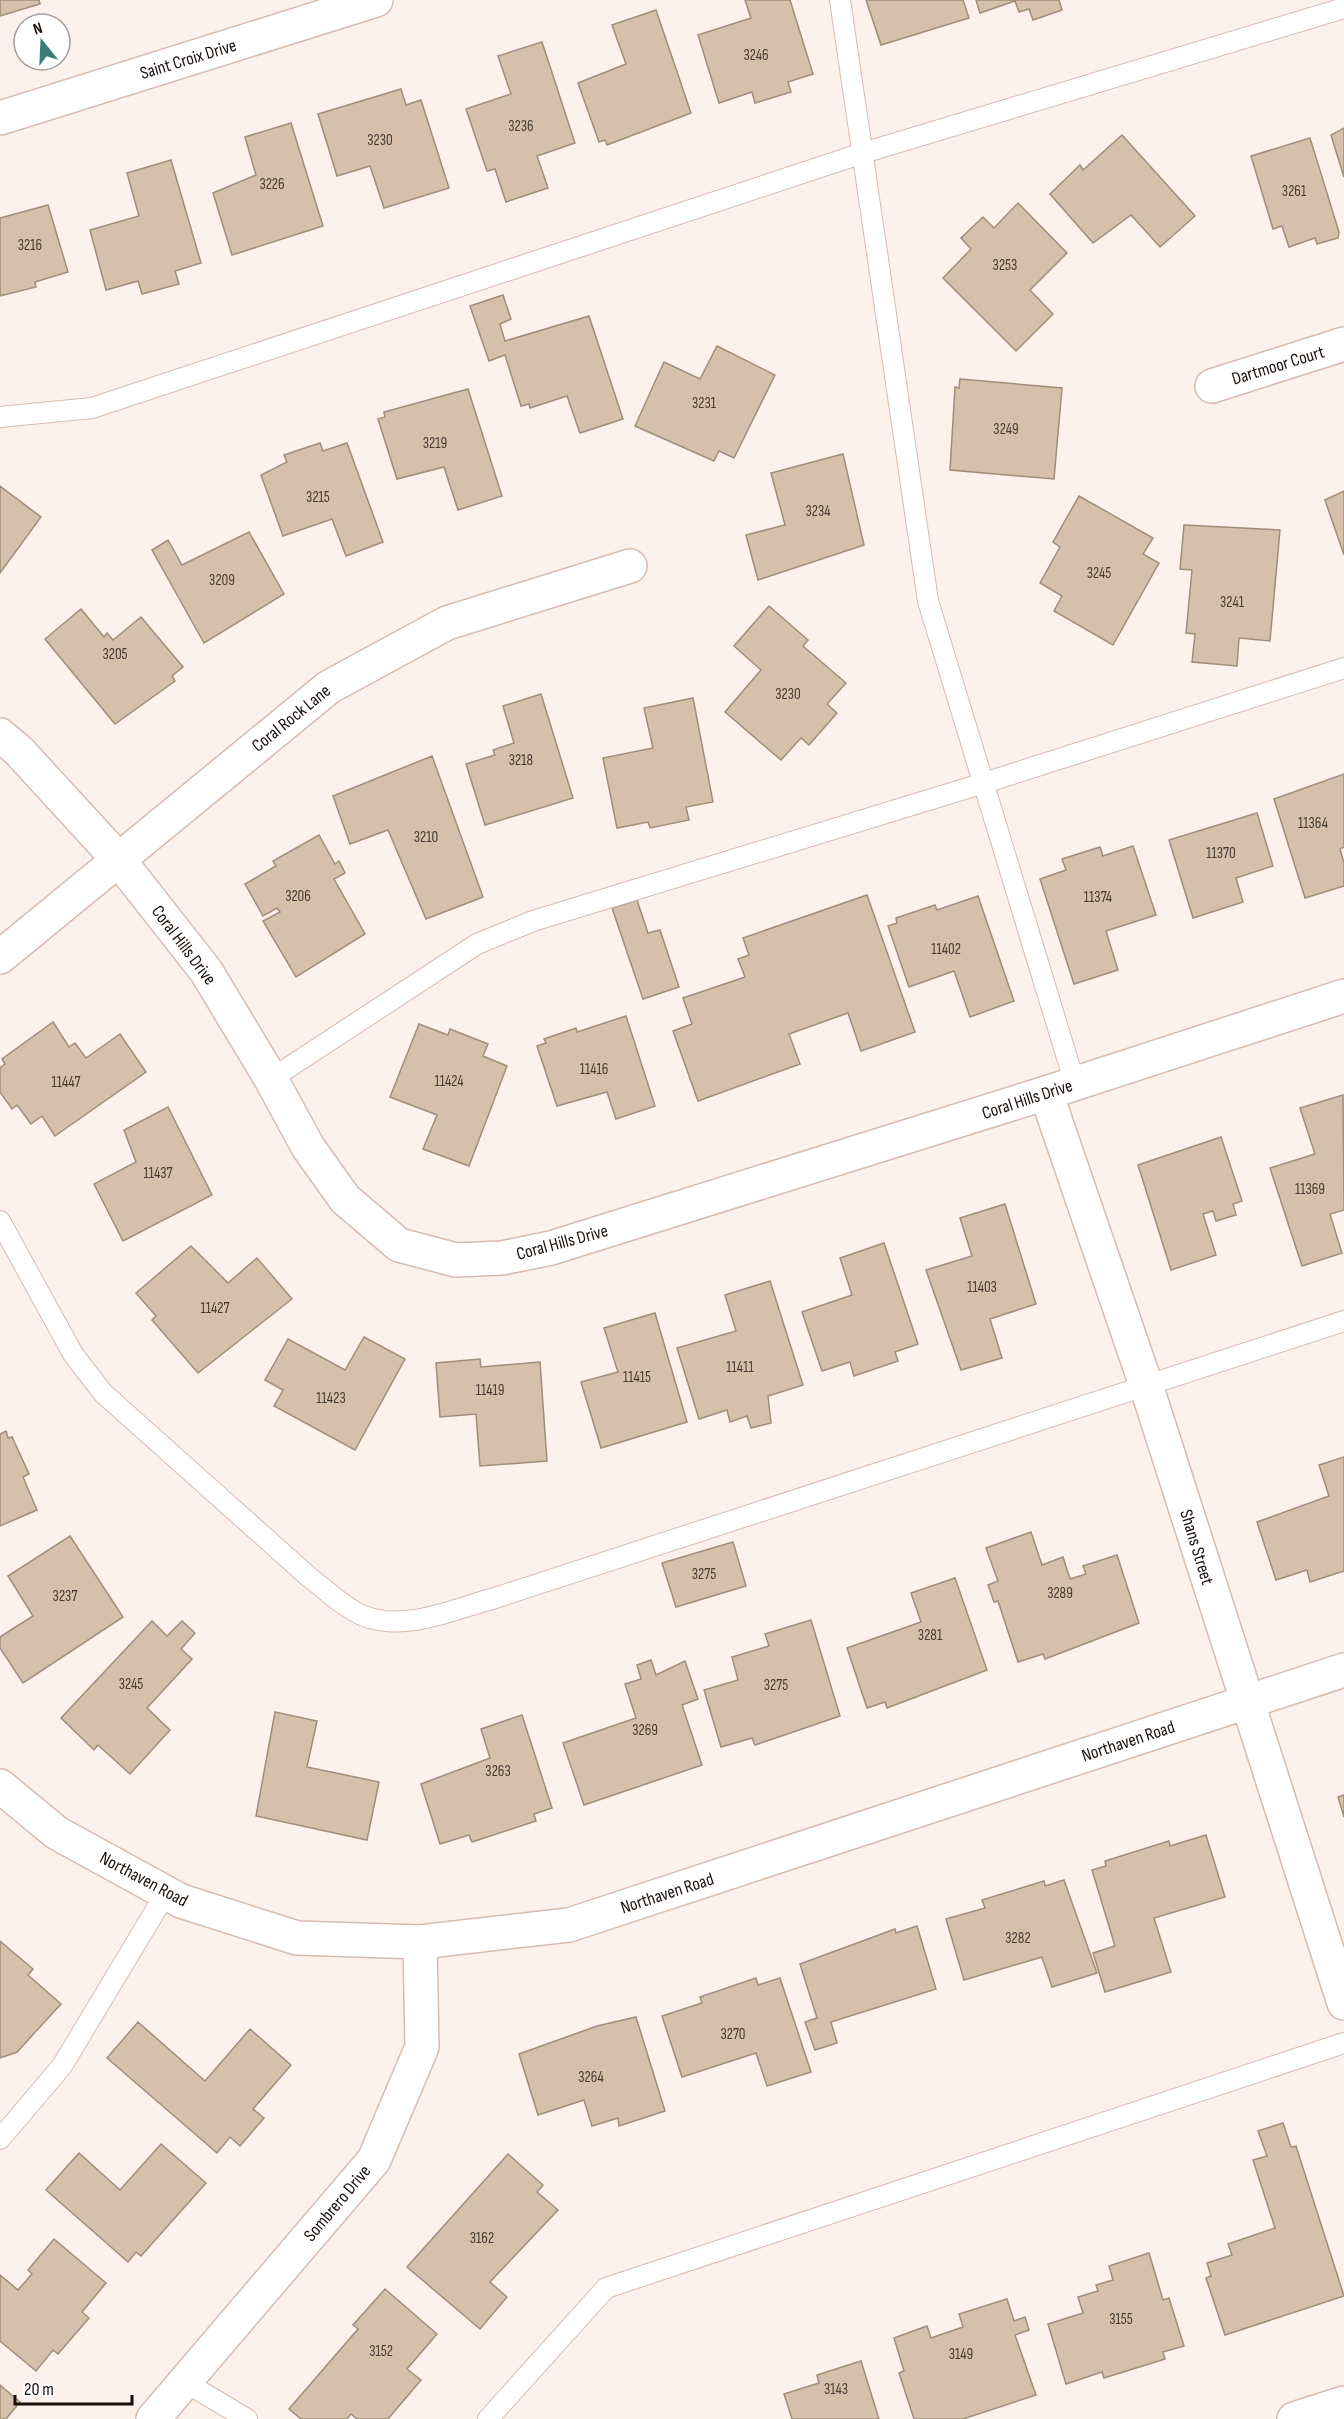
<svg xmlns="http://www.w3.org/2000/svg" width="1344" height="2419" font-family="'Sofia Sans Condensed',sans-serif">
	<rect width="100%" height="100%" fill="#fdf1ec"/>
	<g fill="#d4c0ab" stroke="#a08d7a" stroke-width="1.5">
		<path d="M 0,0 L 39,0 L 40,4 L 0,16 Z"/>
		<path d="M 745,0 L 790,0 L 813,74 L 788,82 L 791,92 L 755,103 L 752,92 L 719,103 L 698,35 L 751,18 Z"/>
		<path d="M 866,0 L 963,0 L 969,18 L 881,45 Z"/>
		<path d="M 976,0 L 1059,0 L 1062,10 L 1033,20 L 1029,9 L 1019,12 L 1015,1 L 980,13 Z"/>
		<path d="M 656,10 L 691,113 L 607,145 L 605,140 L 599,142 L 578,83 L 626,64 L 612,25 Z"/>
		<path d="M 542,42 L 575,143 L 537,156 L 548,188 L 506,202 L 495,169 L 487,171 L 466,109 L 511,94 L 498,56 Z"/>
		<path d="M 401,89 L 406,105 L 421,100 L 449,188 L 384,208 L 370,166 L 337,176 L 318,114 Z"/>
		<path d="M 291,123 L 323,226 L 232,255 L 213,193 L 256,175 L 245,137 Z"/>
		<path d="M 1344,128 L 1344,177 L 1331,135 Z"/>
		<path d="M 1122,135 L 1195,216 L 1160,247 L 1131,215 L 1093,243 L 1050,194 L 1080,165 L 1083,170 Z"/>
		<path d="M 1310,138 L 1339,232 L 1338,238 L 1317,244 L 1315,238 L 1289,247 L 1282,226 L 1273,229 L 1251,156 Z"/>
		<path d="M 171,160 L 201,263 L 175,271 L 179,284 L 142,294 L 138,281 L 106,290 L 90,230 L 139,216 L 127,173 Z"/>
		<path d="M 1018,203 L 1067,253 L 1030,290 L 1053,314 L 1016,351 L 943,278 L 971,249 L 961,238 L 983,217 L 994,228 Z"/>
		<path d="M 48,205 L 68,272 L 35,282 L 36,287 L 0,296 L 0,218 Z"/>
		<path d="M 503,295 L 511,319 L 500,324 L 505,341 L 589,316 L 623,419 L 580,433 L 567,396 L 530,408 L 529,404 L 521,406 L 505,355 L 489,361 L 470,306 Z"/>
		<path d="M 717,346 L 775,375 L 734,458 L 719,451 L 714,461 L 635,426 L 664,362 L 700,379 Z"/>
		<path d="M 960,379 L 1062,388 L 1054,479 L 950,470 L 955,387 L 959,388 Z"/>
		<path d="M 468,389 L 502,496 L 458,510 L 444,467 L 397,479 L 378,419 L 385,417 L 384,412 Z"/>
		<path d="M 320,443 L 323,451 L 347,443 L 383,542 L 346,556 L 332,519 L 283,536 L 261,475 L 287,462 L 284,455 Z"/>
		<path d="M 843,454 L 864,545 L 758,580 L 746,535 L 785,525 L 771,473 Z"/>
		<path d="M 0,486 L 41,517 L 0,573 Z"/>
		<path d="M 1344,491 L 1344,555 L 1325,500 Z"/>
		<path d="M 1079,496 L 1153,538 L 1143,554 L 1159,563 L 1113,645 L 1054,611 L 1062,596 L 1040,583 L 1060,547 L 1053,542 Z"/>
		<path d="M 1184,525 L 1280,530 L 1270,641 L 1239,638 L 1237,666 L 1192,662 L 1195,634 L 1186,633 L 1192,570 L 1180,569 Z"/>
		<path d="M 249,532 L 284,594 L 204,643 L 152,550 L 168,540 L 182,565 Z"/>
		<path d="M 769,606 L 808,640 L 803,646 L 846,683 L 827,704 L 837,713 L 809,745 L 801,738 L 781,760 L 725,712 L 761,670 L 734,646 Z"/>
		<path d="M 81,609 L 104,637 L 107,633 L 113,640 L 141,617 L 183,667 L 172,676 L 175,681 L 115,724 L 45,639 Z"/>
		<path d="M 541,694 L 573,798 L 485,825 L 466,764 L 495,755 L 493,750 L 514,743 L 503,706 Z"/>
		<path d="M 693,698 L 713,802 L 686,807 L 689,820 L 650,828 L 648,822 L 617,828 L 603,758 L 653,748 L 644,708 Z"/>
		<path d="M 432,756 L 483,897 L 426,919 L 388,830 L 350,844 L 333,796 Z"/>
		<path d="M 1344,774 L 1344,847 L 1340,849 L 1344,863 L 1344,886 L 1305,898 L 1274,799 Z"/>
		<path d="M 1257,813 L 1273,866 L 1236,878 L 1243,902 L 1193,918 L 1169,840 Z"/>
		<path d="M 319,835 L 335,864 L 339,861 L 345,873 L 334,879 L 365,934 L 296,977 L 263,921 L 280,912 L 277,908 L 263,916 L 245,884 L 276,866 L 273,861 Z"/>
		<path d="M 1133,846 L 1156,915 L 1106,931 L 1118,970 L 1074,984 L 1040,879 L 1066,870 L 1062,859 L 1100,847 L 1103,856 Z"/>
		<path d="M 867,895 L 915,1032 L 861,1051 L 848,1013 L 789,1034 L 800,1064 L 698,1101 L 673,1031 L 692,1024 L 683,998 L 745,977 L 738,959 L 749,955 L 743,938 Z"/>
		<path d="M 978,896 L 1014,1001 L 970,1017 L 954,971 L 909,987 L 888,926 L 897,923 L 896,918 L 935,905 L 937,910 Z"/>
		<path d="M 637,900 L 648,933 L 660,930 L 679,987 L 643,999 L 612,908 Z"/>
		<path d="M 626,1016 L 655,1106 L 616,1119 L 607,1092 L 557,1106 L 537,1046 L 546,1043 L 544,1039 L 576,1028 L 577,1032 Z"/>
		<path d="M 53,1022 L 69,1047 L 75,1043 L 86,1058 L 120,1034 L 146,1072 L 55,1136 L 42,1116 L 31,1124 L 17,1105 L 12,1109 L 0,1092 L 0,1068 L 5,1064 L 2,1059 Z"/>
		<path d="M 419,1024 L 448,1035 L 450,1029 L 488,1044 L 483,1056 L 507,1066 L 469,1166 L 423,1149 L 437,1115 L 390,1097 Z"/>
		<path d="M 1343,1095 L 1344,1210 L 1330,1214 L 1342,1253 L 1302,1266 L 1270,1168 L 1315,1154 L 1300,1108 Z"/>
		<path d="M 168,1107 L 212,1195 L 123,1241 L 94,1184 L 136,1162 L 124,1130 Z"/>
		<path d="M 1221,1137 L 1242,1201 L 1233,1204 L 1236,1215 L 1216,1221 L 1213,1211 L 1203,1214 L 1216,1255 L 1171,1270 L 1138,1165 Z"/>
		<path d="M 1005,1204 L 1036,1304 L 990,1319 L 1002,1358 L 961,1370 L 926,1270 L 972,1256 L 960,1218 Z"/>
		<path d="M 884,1243 L 918,1344 L 895,1352 L 898,1361 L 854,1376 L 850,1362 L 822,1371 L 802,1312 L 852,1295 L 840,1258 Z"/>
		<path d="M 191,1246 L 228,1283 L 257,1258 L 292,1299 L 198,1373 L 152,1320 L 156,1316 L 136,1293 Z"/>
		<path d="M 770,1281 L 803,1385 L 768,1396 L 771,1423 L 751,1428 L 747,1416 L 730,1422 L 727,1410 L 699,1419 L 677,1348 L 736,1331 L 725,1295 Z"/>
		<path d="M 655,1313 L 687,1422 L 601,1448 L 581,1382 L 618,1372 L 604,1328 Z"/>
		<path d="M 364,1337 L 405,1359 L 355,1450 L 274,1406 L 283,1390 L 265,1380 L 288,1339 L 345,1370 Z"/>
		<path d="M 480,1359 L 481,1367 L 540,1362 L 547,1461 L 480,1466 L 476,1414 L 440,1417 L 436,1363 Z"/>
		<path d="M 6,1431 L 8,1438 L 12,1437 L 29,1474 L 23,1477 L 37,1510 L 0,1526 L 0,1434 Z"/>
		<path d="M 1344,1457 L 1344,1571 L 1310,1582 L 1307,1570 L 1276,1580 L 1257,1522 L 1329,1496 L 1319,1465 Z"/>
		<path d="M 1031,1532 L 1042,1565 L 1063,1557 L 1070,1579 L 1086,1574 L 1083,1566 L 1117,1555 L 1139,1623 L 1045,1659 L 1043,1654 L 1018,1662 L 998,1601 L 994,1602 L 988,1585 L 998,1581 L 986,1548 Z"/>
		<path d="M 70,1536 L 123,1617 L 23,1683 L 0,1648 L 0,1637 L 33,1616 L 8,1576 Z"/>
		<path d="M 733,1542 L 746,1586 L 676,1607 L 662,1563 Z"/>
		<path d="M 955,1578 L 987,1670 L 887,1708 L 885,1702 L 867,1708 L 847,1648 L 921,1622 L 911,1593 Z"/>
		<path d="M 811,1620 L 840,1716 L 755,1745 L 752,1738 L 721,1747 L 704,1690 L 738,1680 L 732,1657 L 769,1646 L 765,1634 Z"/>
		<path d="M 152,1621 L 167,1636 L 182,1621 L 195,1633 L 181,1649 L 192,1659 L 147,1708 L 170,1730 L 130,1774 L 98,1745 L 94,1750 L 61,1718 Z"/>
		<path d="M 651,1660 L 656,1675 L 685,1661 L 698,1699 L 682,1705 L 702,1765 L 584,1805 L 563,1743 L 636,1718 L 625,1684 L 641,1679 L 637,1665 Z"/>
		<path d="M 275,1712 L 317,1721 L 307,1767 L 379,1782 L 367,1840 L 256,1816 Z"/>
		<path d="M 522,1715 L 552,1808 L 534,1814 L 536,1821 L 472,1842 L 469,1835 L 440,1844 L 421,1784 L 490,1758 L 481,1729 Z"/>
		<path d="M 1344,1795 L 1344,1817 L 1338,1797 Z"/>
		<path d="M 1206,1835 L 1225,1897 L 1154,1918 L 1171,1972 L 1105,1992 L 1093,1953 L 1115,1946 L 1092,1870 L 1106,1866 L 1105,1861 L 1169,1841 L 1170,1846 Z"/>
		<path d="M 1064,1880 L 1097,1973 L 1052,1987 L 1042,1957 L 964,1980 L 946,1919 L 985,1908 L 982,1900 L 1044,1881 L 1045,1886 Z"/>
		<path d="M 917,1926 L 936,1989 L 831,2022 L 837,2043 L 815,2050 L 805,2022 L 817,2018 L 800,1964 L 895,1929 L 896,1933 Z"/>
		<path d="M 0,1941 L 33,1969 L 28,1975 L 61,2004 L 17,2052 L 0,2058 Z"/>
		<path d="M 756,1978 L 758,1985 L 780,1978 L 811,2072 L 767,2086 L 756,2053 L 682,2077 L 662,2016 L 702,2003 L 700,1997 Z"/>
		<path d="M 636,2017 L 665,2111 L 619,2126 L 618,2118 L 592,2126 L 584,2100 L 538,2115 L 519,2054 L 597,2026 Z"/>
		<path d="M 138,2022 L 205,2081 L 250,2029 L 291,2065 L 253,2109 L 264,2118 L 240,2146 L 230,2137 L 217,2153 L 107,2058 Z"/>
		<path d="M 1283,2123 L 1291,2147 L 1296,2146 L 1344,2296 L 1225,2335 L 1206,2278 L 1211,2276 L 1207,2263 L 1232,2255 L 1228,2244 L 1275,2228 L 1253,2160 L 1267,2156 L 1258,2131 Z"/>
		<path d="M 161,2144 L 206,2183 L 141,2256 L 136,2252 L 128,2262 L 46,2190 L 79,2153 L 120,2190 Z"/>
		<path d="M 508,2154 L 543,2185 L 537,2192 L 558,2210 L 490,2282 L 507,2297 L 480,2329 L 407,2267 Z"/>
		<path d="M 54,2239 L 106,2283 L 82,2312 L 89,2318 L 58,2354 L 53,2350 L 36,2371 L 0,2341 L 0,2275 L 18,2290 L 32,2274 L 28,2270 Z"/>
		<path d="M 1149,2253 L 1163,2300 L 1169,2298 L 1184,2346 L 1163,2352 L 1165,2359 L 1104,2378 L 1102,2372 L 1066,2384 L 1048,2324 L 1083,2313 L 1078,2297 L 1098,2291 L 1096,2285 L 1113,2280 L 1109,2266 Z"/>
		<path d="M 385,2289 L 437,2334 L 407,2369 L 421,2380 L 388,2419 L 357,2419 L 351,2414 L 347,2419 L 301,2419 L 289,2409 L 358,2329 L 353,2325 Z"/>
		<path d="M 1007,2299 L 1014,2321 L 1025,2317 L 1029,2330 L 1015,2335 L 1036,2395 L 963,2419 L 914,2419 L 899,2373 L 904,2371 L 894,2338 L 927,2326 L 931,2338 L 963,2327 L 959,2314 Z"/>
		<path d="M 861,2361 L 879,2419 L 792,2419 L 784,2394 L 819,2383 L 817,2375 Z"/>
		<path d="M 0,2385 L 20,2402 L 6,2419 L 0,2419 Z"/>
	</g>
	<g fill="none" stroke-linecap="round" stroke-linejoin="round">
		<g stroke="#d7bbaf" stroke-width="22">
			<g id="lane">
				<path d="M 840,0 L 928,601 L 1075,1084"/>
				<path d="M 0,417 L 92,408 L 863,153 L 1344,8"/>
				<path d="M 271,1079 L 477,944 L 533,921 L 984,783 L 1344,668"/>
				<path d="M 0,1221 L 73,1354 L 103,1393 L 309,1577 C 328,1591 348,1612 370,1618 C 409,1630 454,1609 492,1599 L 1344,1321"/>
				<path d="M 0,2139 L 62,2066 L 166,1893"/>
				<path d="M 185,2382 L 247,2419"/>
				<path d="M 488,2419 L 606,2288 L 1344,2043"/>
			</g>
		</g>
		<g stroke="#d7bbaf" stroke-width="36">
			<g id="street">
				<path d="M 0,118 L 376,0"/>
				<path d="M 1212,386 L 1344,344"/>
				<path d="M 0,735 L 19,751 L 118,859 L 206,971 L 271,1079 L 308,1147 L 345,1199 L 399,1245 L 456,1260 L 502,1258 L 551,1248 L 1046,1093 L 1344,996"/>
				<path d="M 0,957 L 329,687 L 447,623 L 630,566"/>
				<path d="M 1046,1093 L 1146,1385 L 1344,2003"/>
				<path d="M 153,2419 L 374,2160 L 422,2047 L 420,1942"/>
				<path d="M 1294,2419 L 1344,2403"/>
			</g>
		</g>
		<g stroke="#d7bbaf" stroke-width="36">
			<path id="secondary" d="M 0,1786 L 57,1833 L 181,1901 L 297,1938 L 420,1942 L 569,1925 L 1344,1670"/>
		</g>
		<use href="#lane" stroke="#fff" stroke-width="20"/>
		<use href="#street" stroke="#fff" stroke-width="33"/>
		<use href="#secondary" stroke="#fff" stroke-width="33"/>
	</g>
	<g text-anchor="middle" stroke-width="5" stroke-linejoin="round" paint-order="stroke">
		<g font-size="15" fill="#473b33">
			<text x="756" y="60">3246</text>
			<text x="521" y="131">3236</text>
			<text x="380" y="145">3230</text>
			<text x="272" y="189">3226</text>
			<text x="1294" y="196">3261</text>
			<text x="30" y="250">3216</text>
			<text x="1005" y="270">3253</text>
			<text x="704" y="408">3231</text>
			<text x="1006" y="434">3249</text>
			<text x="435" y="448">3219</text>
			<text x="318" y="502">3215</text>
			<text x="818" y="516">3234</text>
			<text x="1099" y="578">3245</text>
			<text x="222" y="585">3209</text>
			<text x="1232" y="607">3241</text>
			<text x="115" y="659">3205</text>
			<text x="788" y="699">3230</text>
			<text x="521" y="765">3218</text>
			<text x="1313" y="828">11364</text>
			<text x="426" y="842">3210</text>
			<text x="1221" y="858">11370</text>
			<text x="298" y="901">3206</text>
			<text x="1098" y="902">11374</text>
			<text x="946" y="954">11402</text>
			<text x="594" y="1074">11416</text>
			<text x="449" y="1086">11424</text>
			<text x="66" y="1087">11447</text>
			<text x="158" y="1178">11437</text>
			<text x="1310" y="1194">11369</text>
			<text x="982" y="1292">11403</text>
			<text x="215" y="1313">11427</text>
			<text x="740" y="1372">11411</text>
			<text x="637" y="1382">11415</text>
			<text x="490" y="1395">11419</text>
			<text x="331" y="1403">11423</text>
			<text x="704" y="1579">3275</text>
			<text x="1060" y="1598">3289</text>
			<text x="65" y="1601">3237</text>
			<text x="930" y="1640">3281</text>
			<text x="131" y="1689">3245</text>
			<text x="776" y="1690">3275</text>
			<text x="645" y="1735">3269</text>
			<text x="498" y="1776">3263</text>
			<text x="1018" y="1943">3282</text>
			<text x="733" y="2039">3270</text>
			<text x="591" y="2082">3264</text>
			<text x="482" y="2243">3162</text>
			<text x="1121" y="2324">3155</text>
			<text x="381" y="2356">3152</text>
			<text x="961" y="2359">3149</text>
			<text x="836" y="2394">3143</text>
		</g>
		<g font-size="18" fill="#180f0b" stroke="#fff">
			<text transform="translate(188 59) rotate(-17)" y="6">Saint Croix Drive</text>
			<text transform="translate(1278 365) rotate(-17)" y="6">Dartmoor Court</text>
			<text transform="translate(291 718) rotate(-39)" y="6">Coral Rock Lane</text>
			<text transform="translate(184 945) rotate(53)" y="6">Coral Hills Drive</text>
			<text transform="translate(1027 1099) rotate(-18)" y="6">Coral Hills Drive</text>
			<text transform="translate(562 1242) rotate(-15)" y="6">Coral Hills Drive</text>
			<text transform="translate(1197 1547) rotate(73)" y="6">Shans Street</text>
			<text transform="translate(1128 1741) rotate(-18)" y="6">Northaven Road</text>
			<text transform="translate(144 1879) rotate(28)" y="6">Northaven Road</text>
			<text transform="translate(667 1893) rotate(-18)" y="6">Northaven Road</text>
			<text transform="translate(337 2203) rotate(-50)" y="6">Sombrero Drive</text>
		</g>
	</g>
	<g transform="translate(42 42) rotate(342)"><circle r="28" fill="#ffffff" stroke="#a39f9d" stroke-width="1.5"/>
	<path d="M0-4.5L10 22L0 15L-10 22Z" fill="#377e79"/>
	<text y="-9" font-size="16" font-weight="bold" text-anchor="middle" fill="#180f0b">N</text>
	</g>
	<path d="M15 2395v9h117v-9" fill="none" stroke="#180f0b" stroke-width="3"/>
	<text x="24" y="2395" font-size="18" fill="#180f0b" stroke="#ffffff" stroke-width="4.5" paint-order="stroke">20 m</text>
</svg>
